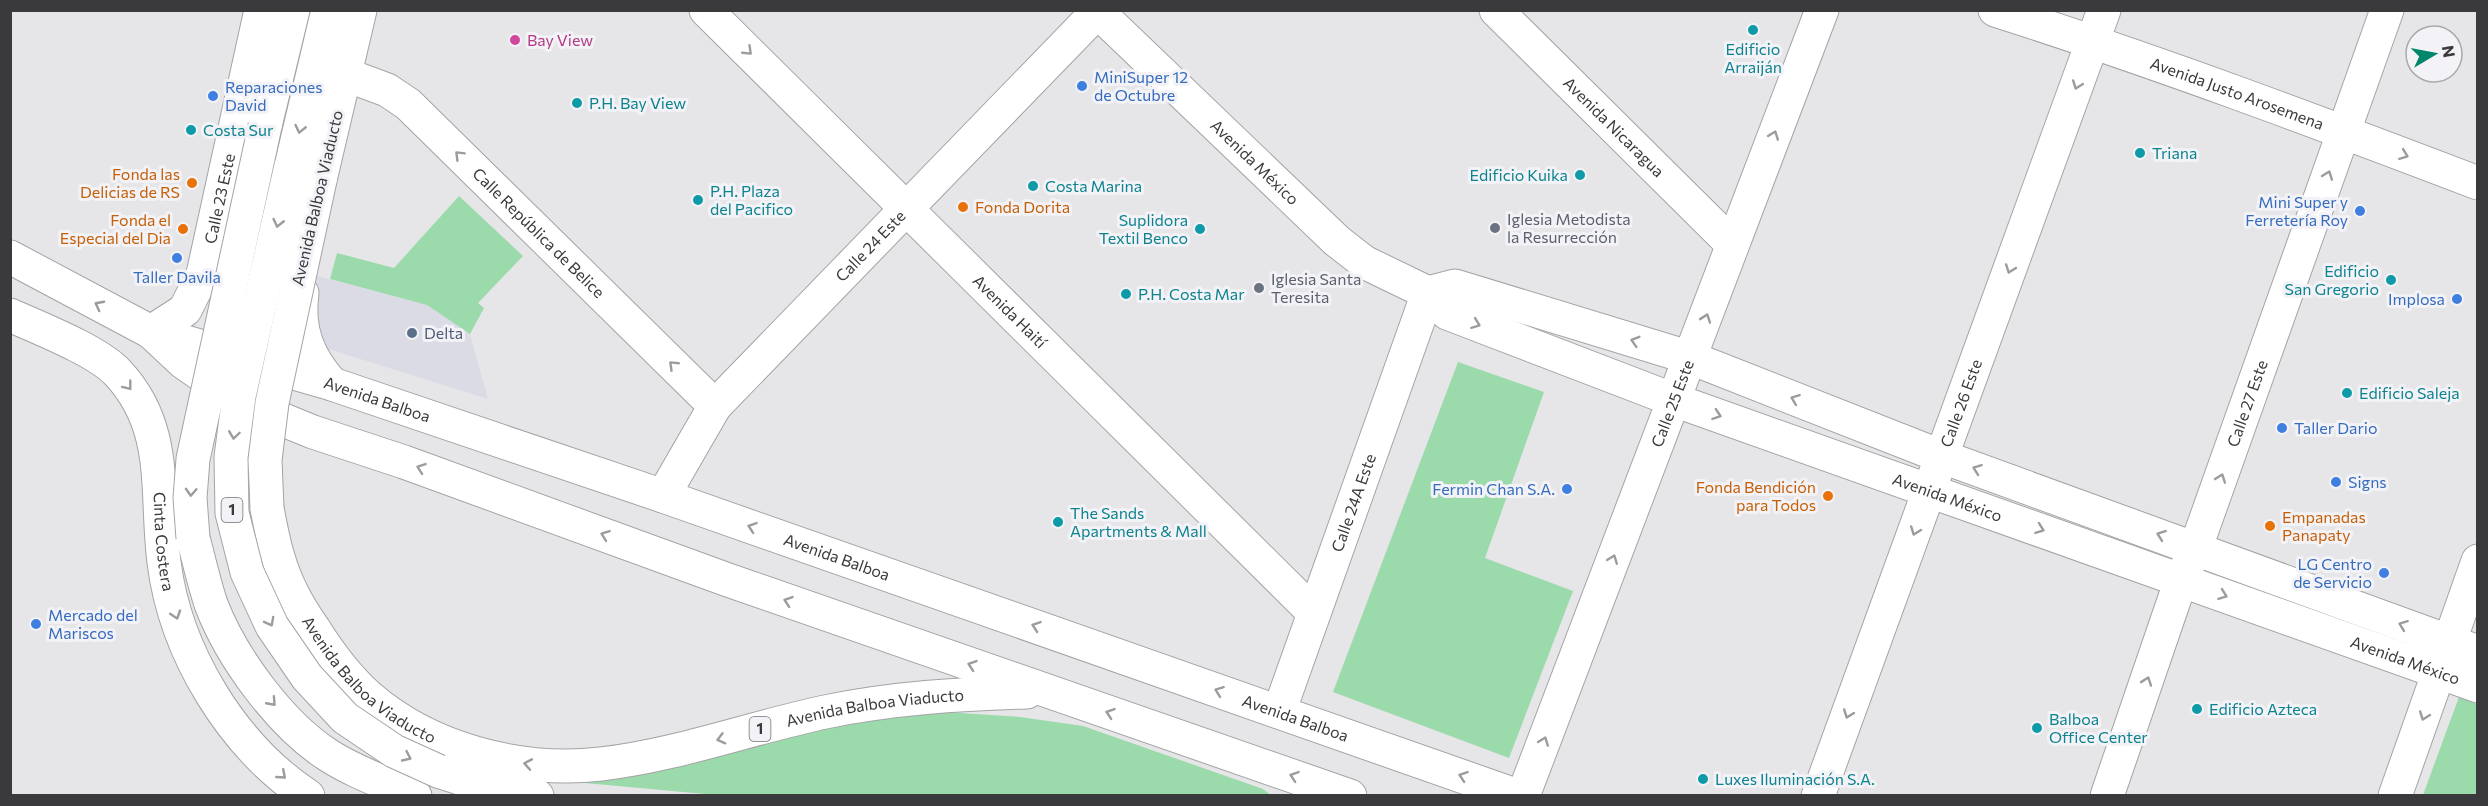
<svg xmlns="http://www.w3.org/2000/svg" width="2488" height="806" font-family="Commissioner,sans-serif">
	<rect width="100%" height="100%" fill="#e6e6e9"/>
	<path fill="#dbdbe6" d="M 317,276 L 427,305 L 470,334 L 488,399 L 322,347 L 312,313 Z"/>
	<g fill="#9bdaab">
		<path d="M 459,196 L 523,256 L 478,303 L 484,308 L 470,334 L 427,305 L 330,279 L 337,253 L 394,268 Z"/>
		<path d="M 1458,362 L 1544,392 L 1485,558 L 1573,591 L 1509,758 L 1333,692 Z"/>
		<path d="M 2459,697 L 2477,704 L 2477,795 L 2423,795 Z"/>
		<path d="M 930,711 L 1020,717 L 1083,726 L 1263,789 L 1271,795 L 727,796 L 541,779 L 851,719 Z"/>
	</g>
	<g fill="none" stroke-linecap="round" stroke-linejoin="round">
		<g stroke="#a4a4a7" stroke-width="35">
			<g id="minor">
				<path id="s1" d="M 706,10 L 1313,612"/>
				<path id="s2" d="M 1096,10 L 1337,241 L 1364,262 L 1428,293 L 1447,313 L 1674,400 L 2478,686"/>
				<path id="s3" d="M 1496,10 L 1732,244"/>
				<path id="s4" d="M 1995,10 C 2158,62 2318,122 2478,183"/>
				<path id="s5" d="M 352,77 L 387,90 L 408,104 L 715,406"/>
				<path d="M 1428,293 L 1455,286 L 1691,358 L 1943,457 L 2478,652"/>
				<path id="s6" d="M 663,496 L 715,406 L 1099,10"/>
				<path id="s7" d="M 1279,712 L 1428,293"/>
				<path id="s8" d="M 1523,796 L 1822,10"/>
				<path id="s9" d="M 1818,796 L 2104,10"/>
				<path id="s10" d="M 2107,796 L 2181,580 L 2196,547 L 2387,10"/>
				<path d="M 2395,796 L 2478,561"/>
			</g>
		</g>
		<g stroke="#a4a4a7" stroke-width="35">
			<g id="major">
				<path d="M 302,293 C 297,330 308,357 332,384"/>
				<path id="s11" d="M 151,332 L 332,384 L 663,496 L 1518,796"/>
				<path id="s12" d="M 151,332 L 185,310 L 203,274 L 261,10"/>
			</g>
		</g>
		<g stroke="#a4a4a7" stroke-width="35">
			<g id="highway">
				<path d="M 265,126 L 293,10"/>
				<path d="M 291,166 L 328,10"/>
				<path d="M 320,180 L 360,10"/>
				<path d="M 10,257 L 151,332 L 183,362 L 223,390 L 259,410 L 313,432 L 404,462 L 728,580 L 1350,796"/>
				<path id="s13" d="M 10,315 C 39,328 98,351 118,373 C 170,429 155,493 164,562 C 175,652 232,746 308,796"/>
				<path id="s14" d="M 267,508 C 270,524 273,541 278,557 C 285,582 299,608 314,629 C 329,653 347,677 368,696 C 430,750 520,773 601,764 C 678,755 750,728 825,712 C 892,698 960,694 1027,692"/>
				<path d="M 193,538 C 199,560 204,583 211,604 C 231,657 280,724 328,755 C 354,772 386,783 415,796"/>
				<path d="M 438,771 L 482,785 L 537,796"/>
			</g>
		</g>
		<use href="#minor" stroke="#fff" stroke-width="33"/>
		<use href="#major" stroke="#fff" stroke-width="33"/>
		<use href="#highway" stroke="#fff" stroke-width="33"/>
		<g stroke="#a4a4a7" stroke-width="35" stroke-linecap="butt">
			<g id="highway-bridge">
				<path d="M 291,166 L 239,396 L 231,457 L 232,513 L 247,572 L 272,626 L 307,677 L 345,718 L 394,751 L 438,771"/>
				<path d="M 267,508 L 265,460 L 272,403 L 320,180"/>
				<path d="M 193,538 L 190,498 L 193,459 L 265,126"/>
			</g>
		</g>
		<use href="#highway-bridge" stroke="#fff" stroke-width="33"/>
	</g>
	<defs><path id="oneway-chevron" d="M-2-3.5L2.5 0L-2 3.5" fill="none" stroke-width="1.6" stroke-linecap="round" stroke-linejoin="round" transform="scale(1.5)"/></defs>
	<g stroke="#9c9c9e">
		<use href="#oneway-chevron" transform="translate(748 51) rotate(44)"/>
		<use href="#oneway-chevron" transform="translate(2077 85) rotate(110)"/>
		<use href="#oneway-chevron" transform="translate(300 129) rotate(103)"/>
		<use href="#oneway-chevron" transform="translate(1774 135) rotate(-69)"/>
		<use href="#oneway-chevron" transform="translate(459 155) rotate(-135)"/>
		<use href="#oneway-chevron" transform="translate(2404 155) rotate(21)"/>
		<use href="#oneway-chevron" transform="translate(2328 175) rotate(-70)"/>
		<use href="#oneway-chevron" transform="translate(278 223) rotate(103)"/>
		<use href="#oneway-chevron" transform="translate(2010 269) rotate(110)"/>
		<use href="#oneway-chevron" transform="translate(99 305) rotate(-152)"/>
		<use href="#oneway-chevron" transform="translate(1706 318) rotate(-71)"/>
		<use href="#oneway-chevron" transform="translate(1476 324) rotate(21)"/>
		<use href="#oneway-chevron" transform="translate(1635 341) rotate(-163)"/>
		<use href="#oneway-chevron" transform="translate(673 365) rotate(-136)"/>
		<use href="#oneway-chevron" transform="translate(128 386) rotate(52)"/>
		<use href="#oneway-chevron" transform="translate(1795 399) rotate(-159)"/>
		<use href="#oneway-chevron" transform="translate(1717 415) rotate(19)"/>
		<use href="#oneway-chevron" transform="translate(234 435) rotate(98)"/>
		<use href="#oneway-chevron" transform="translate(421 468) rotate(-160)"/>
		<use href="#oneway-chevron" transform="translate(1977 469) rotate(-160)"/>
		<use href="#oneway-chevron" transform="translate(2221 478) rotate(-70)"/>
		<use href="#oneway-chevron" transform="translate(191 492) rotate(93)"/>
		<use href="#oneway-chevron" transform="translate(752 527) rotate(-161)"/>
		<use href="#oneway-chevron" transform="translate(2040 529) rotate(20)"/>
		<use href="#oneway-chevron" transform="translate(1915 531) rotate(110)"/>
		<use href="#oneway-chevron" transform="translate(605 535) rotate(-160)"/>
		<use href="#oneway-chevron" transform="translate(2161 535) rotate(-160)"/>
		<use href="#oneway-chevron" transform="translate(1613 559) rotate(-69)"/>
		<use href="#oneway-chevron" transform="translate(2223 595) rotate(20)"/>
		<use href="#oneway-chevron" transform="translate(788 601) rotate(-161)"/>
		<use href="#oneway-chevron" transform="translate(176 615) rotate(72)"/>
		<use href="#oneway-chevron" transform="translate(270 622) rotate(62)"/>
		<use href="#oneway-chevron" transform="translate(2403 625) rotate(-159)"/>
		<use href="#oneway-chevron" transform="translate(1036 626) rotate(-161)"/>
		<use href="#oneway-chevron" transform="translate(972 665) rotate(-161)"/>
		<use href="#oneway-chevron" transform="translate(2147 681) rotate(-71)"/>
		<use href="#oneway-chevron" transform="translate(1219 691) rotate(-160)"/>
		<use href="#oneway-chevron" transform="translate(272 702) rotate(48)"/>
		<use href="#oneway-chevron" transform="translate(1110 713) rotate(-161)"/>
		<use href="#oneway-chevron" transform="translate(1848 714) rotate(110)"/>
		<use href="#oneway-chevron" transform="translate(2424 716) rotate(110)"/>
		<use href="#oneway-chevron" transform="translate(721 739) rotate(165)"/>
		<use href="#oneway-chevron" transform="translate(1544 741) rotate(-69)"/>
		<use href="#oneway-chevron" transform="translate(407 757) rotate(25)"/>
		<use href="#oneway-chevron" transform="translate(528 764) rotate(-170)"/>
		<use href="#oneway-chevron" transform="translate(282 775) rotate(41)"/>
		<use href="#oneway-chevron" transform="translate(1294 776) rotate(-161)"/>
		<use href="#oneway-chevron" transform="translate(1463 776) rotate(-161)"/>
	</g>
	<g fill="#0f9aa8" stroke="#f3f3f7" stroke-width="2">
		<circle cx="1753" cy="30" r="6"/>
		<circle cx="577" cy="103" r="6"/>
		<circle cx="191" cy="130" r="6"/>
		<circle cx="2140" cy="153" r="6"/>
		<circle cx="1580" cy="175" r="6"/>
		<circle cx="1033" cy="186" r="6"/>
		<circle cx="698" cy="200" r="6"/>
		<circle cx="1200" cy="229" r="6"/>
		<circle cx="2391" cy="280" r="6"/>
		<circle cx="1126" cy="294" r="6"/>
		<circle cx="2347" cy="393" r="6"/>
		<circle cx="1058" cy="522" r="6"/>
		<circle cx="2197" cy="709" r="6"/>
		<circle cx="2037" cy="728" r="6"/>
		<circle cx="1703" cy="779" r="6"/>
	</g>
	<circle fill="#d1479c" stroke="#f3f3f7" stroke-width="2" cx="515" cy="40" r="6"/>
	<g fill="#3f7fe0" stroke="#f3f3f7" stroke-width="2">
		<circle cx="1082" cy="86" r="6"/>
		<circle cx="213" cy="96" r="6"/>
		<circle cx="2360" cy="211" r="6"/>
		<circle cx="177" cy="258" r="6"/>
		<circle cx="2457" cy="299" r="6"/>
		<circle cx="2282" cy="428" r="6"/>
		<circle cx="2336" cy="482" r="6"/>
		<circle cx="1567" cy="489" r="6"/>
		<circle cx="2384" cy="573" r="6"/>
		<circle cx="36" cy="624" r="6"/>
	</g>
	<g fill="#e8710a" stroke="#f3f3f7" stroke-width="2">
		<circle cx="192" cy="183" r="6"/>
		<circle cx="963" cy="207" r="6"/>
		<circle cx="183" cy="229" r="6"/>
		<circle cx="1828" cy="496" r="6"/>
		<circle cx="2270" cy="526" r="6"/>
	</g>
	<g fill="#6b7280" stroke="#f3f3f7" stroke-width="2">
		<circle cx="1495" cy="228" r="6"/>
		<circle cx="1259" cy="288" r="6"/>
	</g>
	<circle fill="#5c6f8a" stroke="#f3f3f7" stroke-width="2" cx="412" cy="333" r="6"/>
	<g text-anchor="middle" stroke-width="6" stroke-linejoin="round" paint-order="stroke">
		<g fill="#f3f3f7" stroke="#727274" stroke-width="1.5">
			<rect x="221.5" y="498" width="21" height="24" rx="4.5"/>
			<rect x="749.5" y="717" width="21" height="24" rx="4.5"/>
		</g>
		<g font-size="15" font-weight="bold" fill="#3a3a3c">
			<text x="232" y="515">1</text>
			<text x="760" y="734">1</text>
		</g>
		<g font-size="16" fill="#b23c85" stroke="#f3f3f7" text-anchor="start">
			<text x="527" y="46">Bay View</text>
		</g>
		<g font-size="16" fill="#0d838f" stroke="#f3f3f7" text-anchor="start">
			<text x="1753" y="55" text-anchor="middle">Edificio<tspan x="1753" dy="18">Arraiján</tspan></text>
			<text x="589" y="109">P.H. Bay View</text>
			<text x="203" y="136">Costa Sur</text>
			<text x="2152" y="159">Triana</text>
			<text x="1568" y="181" text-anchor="end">Edificio Kuika</text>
			<text x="1045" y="192">Costa Marina</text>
			<text x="710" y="197">P.H. Plaza<tspan x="710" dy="18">del Pacifico</tspan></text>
			<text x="1188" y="226" text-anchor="end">Suplidora<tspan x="1188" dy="18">Textil Benco</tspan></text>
			<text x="2379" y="277" text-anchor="end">Edificio<tspan x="2379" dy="18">San Gregorio</tspan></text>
			<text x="1138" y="300">P.H. Costa Mar</text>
			<text x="2359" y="399">Edificio Saleja</text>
			<text x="1070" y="519">The Sands<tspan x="1070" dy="18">Apartments &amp; Mall</tspan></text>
			<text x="2209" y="715">Edificio Azteca</text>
			<text x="2049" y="725">Balboa<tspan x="2049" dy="18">Office Center</tspan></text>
			<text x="1715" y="785">Luxes Iluminación S.A.</text>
		</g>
		<g font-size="16" fill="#366cbe" stroke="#f3f3f7" text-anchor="start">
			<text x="1094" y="83">MiniSuper 12<tspan x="1094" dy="18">de Octubre</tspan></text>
			<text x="225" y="93">Reparaciones<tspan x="225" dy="18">David</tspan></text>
			<text x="2348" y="208" text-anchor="end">Mini Super y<tspan x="2348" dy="18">Ferretería Roy</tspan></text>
			<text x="177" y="283" text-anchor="middle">Taller Davila</text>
			<text x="2445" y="305" text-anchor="end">Implosa</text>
			<text x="2294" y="434">Taller Dario</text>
			<text x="2348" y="488">Signs</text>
			<text x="1555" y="495" text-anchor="end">Fermin Chan S.A.</text>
			<text x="2372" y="570" text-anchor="end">LG Centro<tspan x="2372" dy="18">de Servicio</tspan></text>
			<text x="48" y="621">Mercado del<tspan x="48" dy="18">Mariscos</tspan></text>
		</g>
		<g font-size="16" fill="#3a3a3c" stroke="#f3f3f7">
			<text dy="6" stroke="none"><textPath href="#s4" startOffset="256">Avenida Justo Arosemena</textPath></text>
			<text dy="6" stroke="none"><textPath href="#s3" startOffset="166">Avenida Nicaragua</textPath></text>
			<text dy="6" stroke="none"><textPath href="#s2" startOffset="220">Avenida México</textPath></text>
			<text transform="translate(317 198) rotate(-77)" y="6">Avenida Balboa Viaducto</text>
			<text dy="6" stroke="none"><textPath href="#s12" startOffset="158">Calle 23 Este</textPath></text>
			<text dy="6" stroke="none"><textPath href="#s5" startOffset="246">Calle República de Belice</textPath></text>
			<text dy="6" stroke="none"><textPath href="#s6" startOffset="327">Calle 24 Este</textPath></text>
			<text dy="6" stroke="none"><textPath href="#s1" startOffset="428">Avenida Haití</textPath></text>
			<text dy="6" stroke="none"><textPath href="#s11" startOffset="236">Avenida Balboa</textPath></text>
			<text dy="6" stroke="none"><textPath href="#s8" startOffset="420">Calle 25 Este</textPath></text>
			<text dy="6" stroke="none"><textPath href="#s9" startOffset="418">Calle 26 Este</textPath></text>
			<text dy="6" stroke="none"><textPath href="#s10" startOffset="417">Calle 27 Este</textPath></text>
			<text dy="6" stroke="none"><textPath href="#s2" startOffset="1000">Avenida México</textPath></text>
			<text dy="6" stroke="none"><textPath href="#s7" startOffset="222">Calle 24A Este</textPath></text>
			<text dy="6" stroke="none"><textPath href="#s13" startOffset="302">Cinta Costera</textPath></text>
			<text dy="6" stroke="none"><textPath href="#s11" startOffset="722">Avenida Balboa</textPath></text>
			<text dy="6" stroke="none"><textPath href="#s2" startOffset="1486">Avenida México</textPath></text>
			<text dy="6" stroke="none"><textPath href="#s14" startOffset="207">Avenida Balboa Viaducto</textPath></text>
			<text dy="6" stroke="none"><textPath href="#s14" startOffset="747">Avenida Balboa Viaducto</textPath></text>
			<text dy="6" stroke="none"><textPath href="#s11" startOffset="1208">Avenida Balboa</textPath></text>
		</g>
		<g font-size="16" fill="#c56008" stroke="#f3f3f7" text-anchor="end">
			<text x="180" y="180">Fonda las<tspan x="180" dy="18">Delicias de RS</tspan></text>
			<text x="975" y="213" text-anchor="start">Fonda Dorita</text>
			<text x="171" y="226">Fonda el<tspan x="171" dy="18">Especial del Dia</tspan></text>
			<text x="1816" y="493">Fonda Bendición<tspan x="1816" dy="18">para Todos</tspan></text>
			<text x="2282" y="523" text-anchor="start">Empanadas<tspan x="2282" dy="18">Panapaty</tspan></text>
		</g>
		<g font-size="16" fill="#5b616d" stroke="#f3f3f7" text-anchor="start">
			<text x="1507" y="225">Iglesia Metodista<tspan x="1507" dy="18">la Resurrección</tspan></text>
			<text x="1271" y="285">Iglesia Santa<tspan x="1271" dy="18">Teresita</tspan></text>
		</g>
		<g font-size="16" fill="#4e5e75" stroke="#f3f3f7" text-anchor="start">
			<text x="424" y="339">Delta</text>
		</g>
	</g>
	<rect width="2488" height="806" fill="none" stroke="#3a3a3c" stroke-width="24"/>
	<g transform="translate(2434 54) rotate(80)"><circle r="28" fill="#f3f3f7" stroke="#a9a9ac" stroke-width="1.5"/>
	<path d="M0-4.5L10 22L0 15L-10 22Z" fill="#00866a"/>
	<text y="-9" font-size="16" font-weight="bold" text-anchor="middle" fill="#3a3a3c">N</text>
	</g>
</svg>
